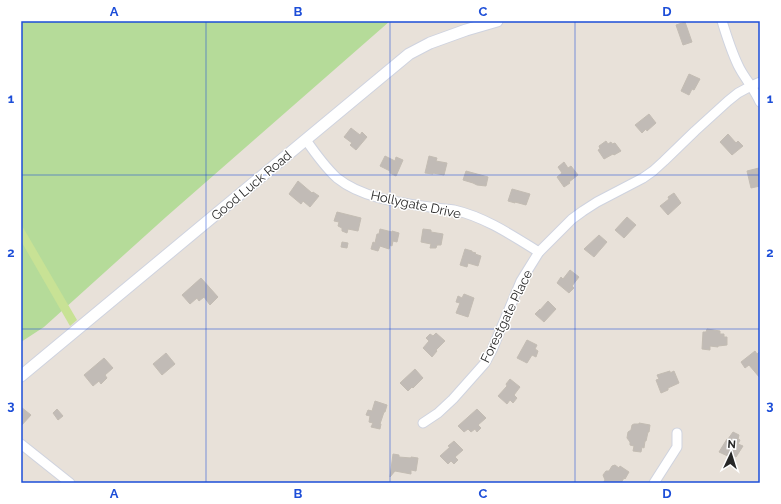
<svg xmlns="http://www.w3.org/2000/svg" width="781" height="504" font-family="Raleway,sans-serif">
	<rect width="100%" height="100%" fill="#e8e1d9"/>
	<path fill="#b5db99" d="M 21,21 L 390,21 L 166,217 L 44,327 L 21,342 Z"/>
	<path fill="#c8e295" d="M 21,224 L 77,320 L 70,326 L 21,241 Z"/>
	<g fill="#c1bbb6" stroke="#c3bcb3">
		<path d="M 685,22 L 692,42 L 683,45 L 676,25 Z"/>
		<path d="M 689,74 L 700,79 L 694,90 L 692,89 L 689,95 L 681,91 Z"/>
		<path d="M 649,114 L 656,123 L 647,131 L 646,129 L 642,133 L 635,125 Z"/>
		<path d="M 351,128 L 360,135 L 362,132 L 367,137 L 356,150 L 350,145 L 352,143 L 344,137 Z"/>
		<path d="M 728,134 L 736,143 L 738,141 L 743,146 L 732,155 L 720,142 Z"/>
		<path d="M 606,141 L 608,144 L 611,142 L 612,144 L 615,143 L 621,151 L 614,155 L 613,154 L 604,159 L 598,150 L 600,149 L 599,146 Z"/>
		<path d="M 385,156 L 395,161 L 396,157 L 403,160 L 396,176 L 390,173 L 390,171 L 380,166 Z"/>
		<path d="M 429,156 L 437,158 L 436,161 L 447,163 L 444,175 L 433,173 L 433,174 L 425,173 Z"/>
		<path d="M 564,162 L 568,168 L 571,166 L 578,175 L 569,182 L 570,183 L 564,187 L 557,177 L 562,173 L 558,167 Z"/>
		<path d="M 759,168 L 760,173 L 760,186 L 751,188 L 747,171 Z"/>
		<path d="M 466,171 L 488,177 L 486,186 L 477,185 L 473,183 L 463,180 Z"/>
		<path d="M 298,181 L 312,193 L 313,192 L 319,196 L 310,207 L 303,201 L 301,204 L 289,194 Z"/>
		<path d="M 512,189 L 530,194 L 526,205 L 515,202 L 515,203 L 508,201 Z"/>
		<path d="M 674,193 L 681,203 L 668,215 L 660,206 L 669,199 L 668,197 Z"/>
		<path d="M 337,212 L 361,218 L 358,231 L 348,229 L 347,233 L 342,231 L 342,228 L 338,226 L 339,222 L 334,221 Z"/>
		<path d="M 627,217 L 636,225 L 624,238 L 615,230 Z"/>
		<path d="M 380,229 L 392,232 L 392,231 L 399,233 L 397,242 L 393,241 L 392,246 L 390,245 L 389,249 L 380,246 L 378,251 L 371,249 L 373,242 L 375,243 L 377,234 L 379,234 Z"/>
		<path d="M 423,229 L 431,230 L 431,232 L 443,234 L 441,245 L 437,245 L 436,248 L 430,248 L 431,244 L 421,242 Z"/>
		<path d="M 599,235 L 607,242 L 594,257 L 584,249 Z"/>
		<path d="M 342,242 L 348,243 L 347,248 L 341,247 Z"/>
		<path d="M 465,249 L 472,251 L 472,252 L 476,253 L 475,254 L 481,256 L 478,266 L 468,263 L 467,267 L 460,265 Z"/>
		<path d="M 570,270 L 579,277 L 572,286 L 574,288 L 569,293 L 557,283 L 561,277 L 563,279 Z"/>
		<path d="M 201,278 L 218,297 L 210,305 L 204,297 L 199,301 L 197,298 L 190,304 L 182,295 Z"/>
		<path d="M 464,294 L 474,298 L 468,317 L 456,313 L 460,303 L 456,302 L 458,296 L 462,298 Z"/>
		<path d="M 548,301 L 556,309 L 544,322 L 535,314 L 540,309 L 540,310 Z"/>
		<path d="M 707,329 L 720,331 L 720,334 L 724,334 L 724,337 L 727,337 L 727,345 L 718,346 L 718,347 L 710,346 L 710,350 L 702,349 L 703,332 L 706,332 Z"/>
		<path d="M 436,333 L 445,341 L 436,350 L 437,351 L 432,357 L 423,348 L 429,341 L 426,338 L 430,334 L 433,336 Z"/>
		<path d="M 527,340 L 537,345 L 535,349 L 538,351 L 536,357 L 532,355 L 527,363 L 517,358 Z"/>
		<path d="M 755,351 L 757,354 L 760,351 L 760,378 L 749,365 L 745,368 L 741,362 Z"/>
		<path d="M 166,353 L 175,364 L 162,375 L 153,364 Z"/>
		<path d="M 104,358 L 113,368 L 105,375 L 107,378 L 101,384 L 99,381 L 93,386 L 84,375 Z"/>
		<path d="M 415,369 L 423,378 L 413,388 L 412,387 L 408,391 L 400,383 Z"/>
		<path d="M 670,371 L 670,373 L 674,371 L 679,383 L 668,388 L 668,390 L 661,393 L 656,380 L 659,379 L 657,375 Z"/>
		<path d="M 510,379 L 520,387 L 514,395 L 517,398 L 513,403 L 510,400 L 507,404 L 498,396 L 507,386 L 506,384 Z"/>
		<path d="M 375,401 L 387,405 L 385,412 L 384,412 L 380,424 L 381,424 L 380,429 L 371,427 L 373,423 L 369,422 L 370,416 L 366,415 L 368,410 L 372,411 Z"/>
		<path d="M 21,407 L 31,415 L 21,426 Z"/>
		<path d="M 57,409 L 63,416 L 58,420 L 53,413 Z"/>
		<path d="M 477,409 L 486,418 L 478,425 L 481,428 L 477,432 L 475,429 L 471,432 L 468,429 L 464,432 L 458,426 Z"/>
		<path d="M 639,423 L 650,425 L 649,432 L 648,432 L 646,441 L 645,441 L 644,448 L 642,447 L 641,452 L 633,451 L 634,446 L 630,445 L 630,442 L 627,438 L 628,432 L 631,430 L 632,425 L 634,424 L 639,424 Z"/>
		<path d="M 733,432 L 739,435 L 738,439 L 740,440 L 738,444 L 743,446 L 736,457 L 734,456 L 732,458 L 719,452 L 727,439 L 728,439 Z"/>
		<path d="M 454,441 L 463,450 L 455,457 L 458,460 L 454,464 L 451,461 L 448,464 L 440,456 L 450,447 L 448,446 Z"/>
		<path d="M 393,454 L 399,455 L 399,457 L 411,458 L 411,457 L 418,458 L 416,471 L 411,470 L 411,474 L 395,471 L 390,477 Z"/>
		<path d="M 615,465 L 619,468 L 620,466 L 629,472 L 625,479 L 624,478 L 621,483 L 603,483 L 605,480 L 603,475 L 606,471 L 609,471 L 612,466 Z"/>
	</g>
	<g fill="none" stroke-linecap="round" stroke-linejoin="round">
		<g stroke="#cfd3df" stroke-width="11">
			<g id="minor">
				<path d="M 722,21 C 727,37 732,54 740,69 C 746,80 755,90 760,102"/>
				<path d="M 306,140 C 315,153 325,167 337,178 C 363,199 403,203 436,208 C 442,209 448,209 454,210 C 485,217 513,236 539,252"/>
				<path d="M 423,423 L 438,413 L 453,399 L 485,363 L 492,350 L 521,281 L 539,252 L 572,219 L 583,211 L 597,202 L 643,178 L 653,171 L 664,161 L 695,131 L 728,101 L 738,93 L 751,86 L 760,82"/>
				<path d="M 21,444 L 70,483"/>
				<path d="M 654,483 L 677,447 L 677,433"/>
			</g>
		</g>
		<g stroke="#cfd3df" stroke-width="13">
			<path id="tertiary" d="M 21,376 L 409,54 L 430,43 L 466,30 L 497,21"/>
		</g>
		<use href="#minor" stroke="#fff" stroke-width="9"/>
		<use href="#tertiary" stroke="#fff" stroke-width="11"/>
	</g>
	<path fill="none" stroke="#1d4ed8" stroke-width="1" stroke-opacity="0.55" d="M 206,21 L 206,483M 390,21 L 390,483M 575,21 L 575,483M 21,175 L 760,175M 21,329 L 760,329"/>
	<g text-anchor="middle" stroke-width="3" stroke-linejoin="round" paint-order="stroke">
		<g font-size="13" fill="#272727" stroke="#fff">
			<text transform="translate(251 185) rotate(-40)" y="5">Good Luck Road</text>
			<text transform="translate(416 204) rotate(12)" y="5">Hollygate Drive</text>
			<text transform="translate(506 316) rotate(-64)" y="5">Forestgate Place</text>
		</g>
	</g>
	<rect width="781" height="504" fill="none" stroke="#ffffff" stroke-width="44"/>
	<g transform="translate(731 454) rotate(4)" stroke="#ffffff" stroke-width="3" paint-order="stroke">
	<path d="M0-3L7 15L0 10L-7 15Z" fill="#272727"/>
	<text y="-6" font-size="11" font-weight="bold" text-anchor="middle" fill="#272727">N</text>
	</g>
	<rect x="22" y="22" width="737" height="460" fill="none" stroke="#1d4ed8" stroke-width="1.5"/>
	<g font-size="13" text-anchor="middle" font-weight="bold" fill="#1d4ed8">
		<text x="114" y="16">A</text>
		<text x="298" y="16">B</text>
		<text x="483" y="16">C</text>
		<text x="667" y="16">D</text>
		<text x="11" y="103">1</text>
		<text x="770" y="103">1</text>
		<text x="11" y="257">2</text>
		<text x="770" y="257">2</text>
		<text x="11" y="410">3</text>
		<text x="770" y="410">3</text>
		<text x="114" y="498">A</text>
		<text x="298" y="498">B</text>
		<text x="483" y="498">C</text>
		<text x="667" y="498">D</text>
	</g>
</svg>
